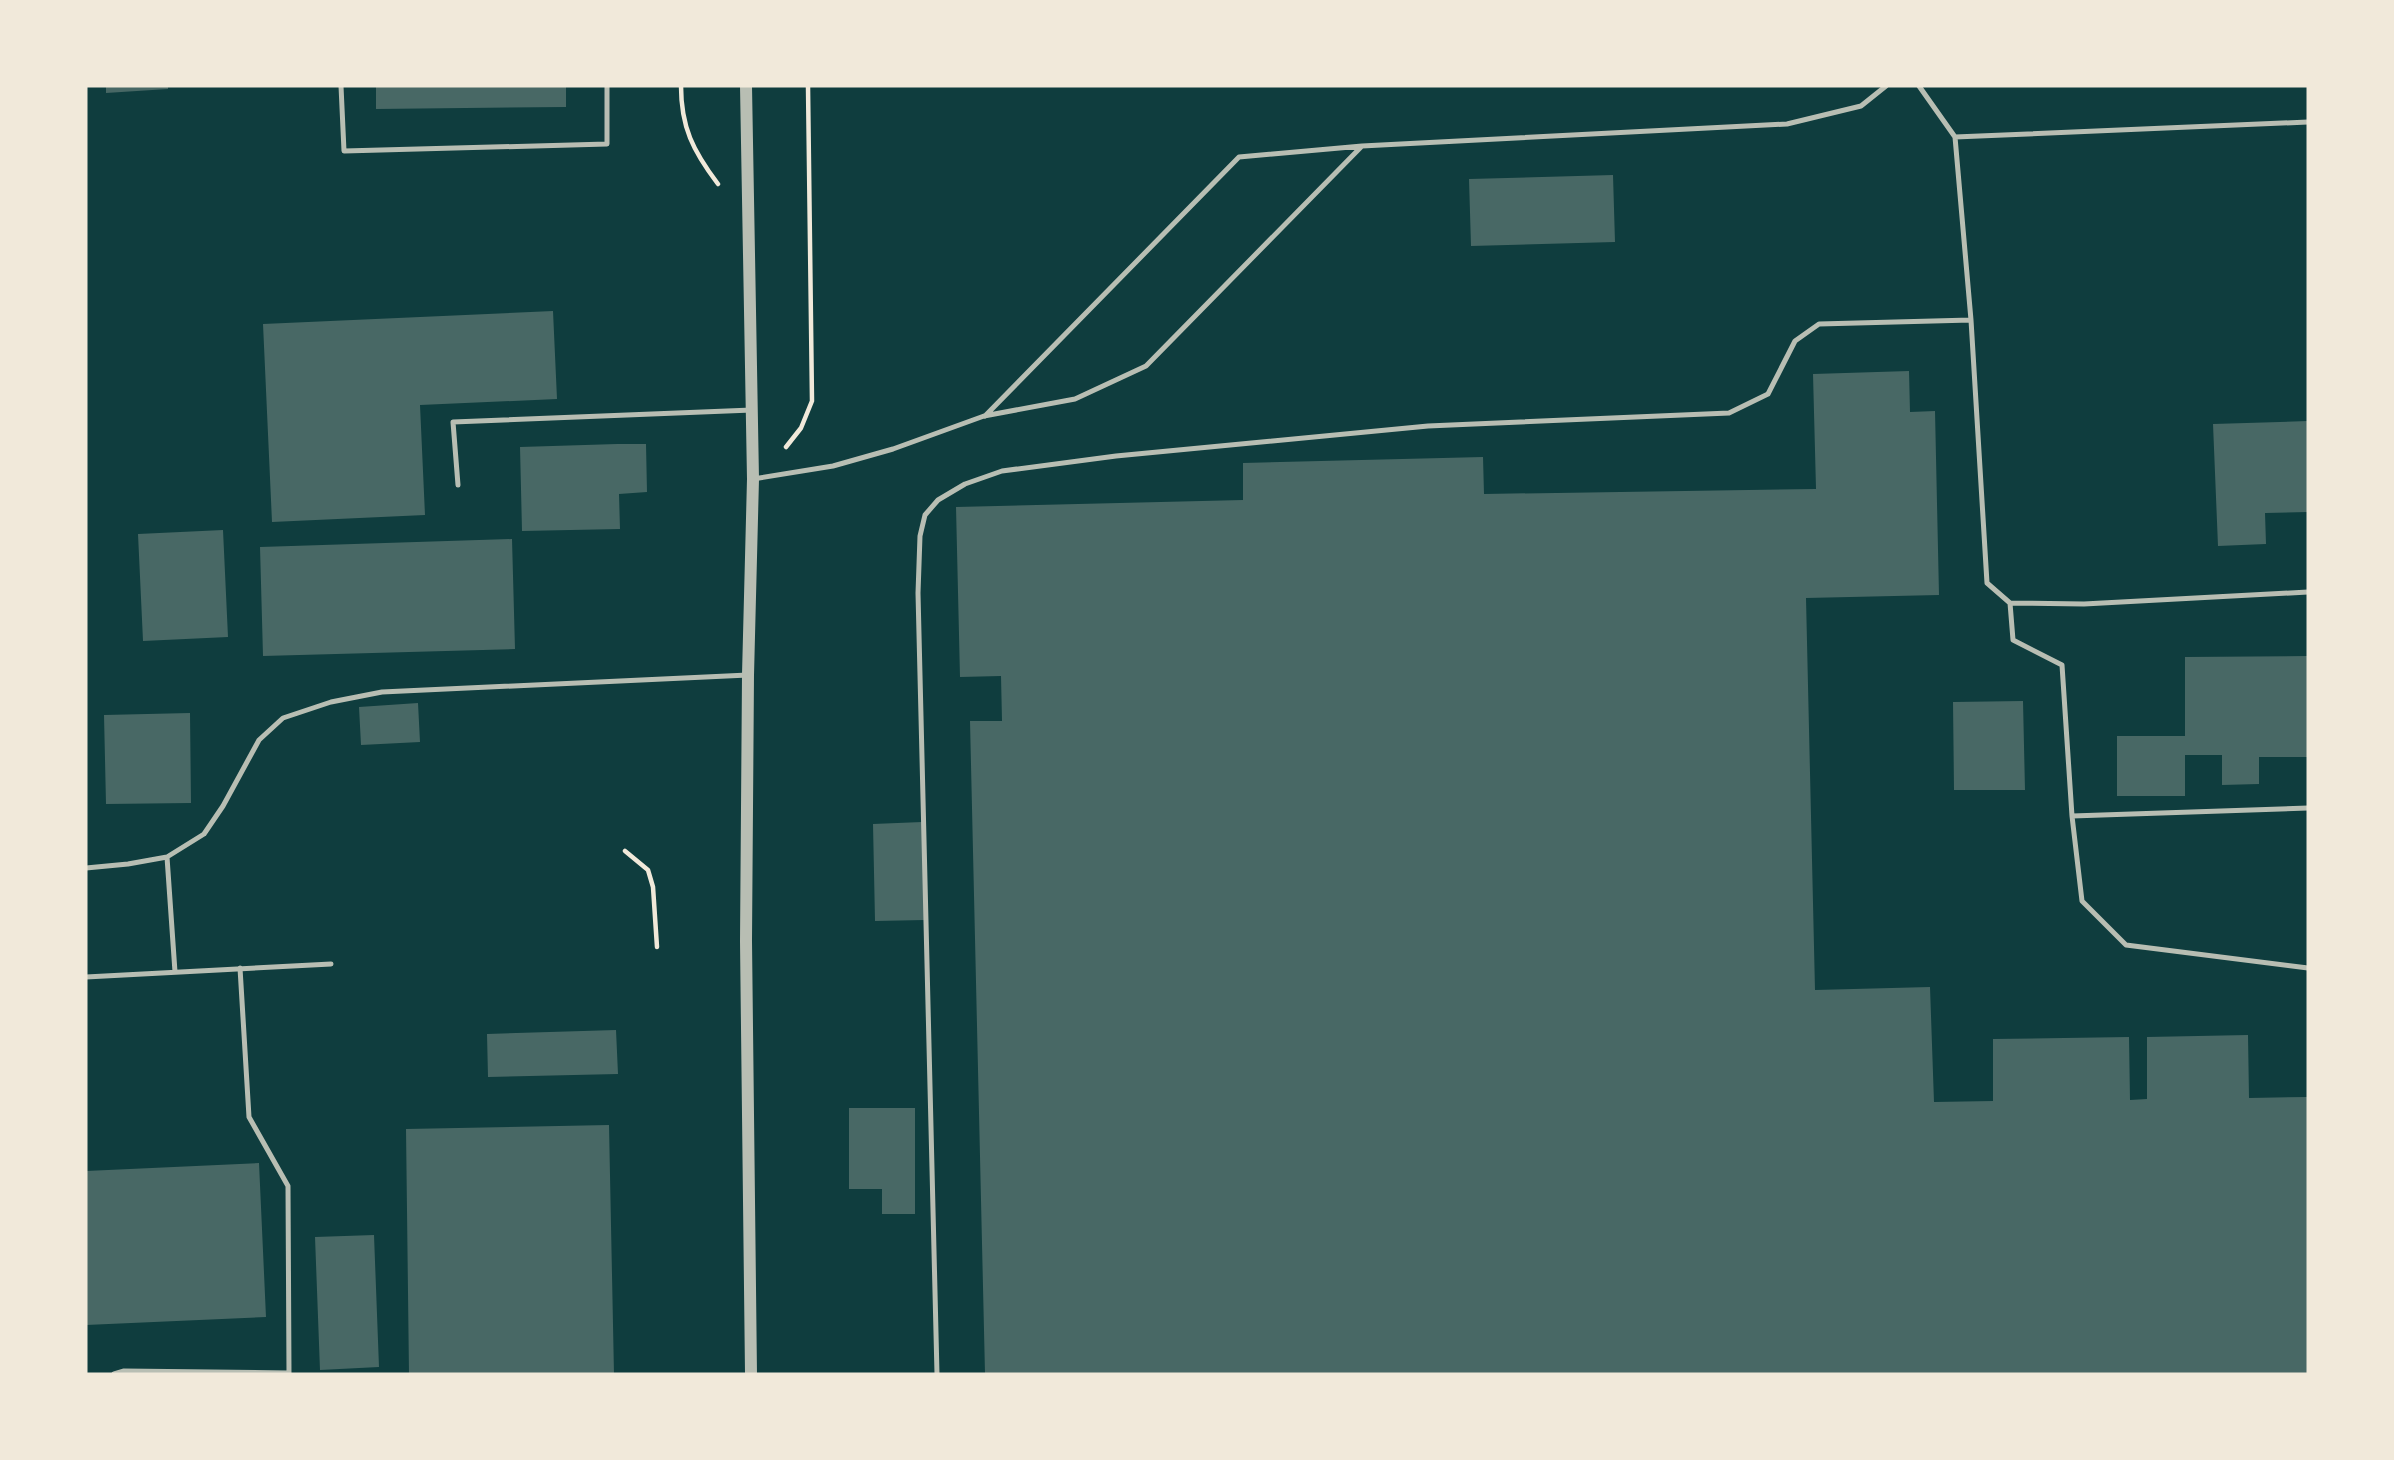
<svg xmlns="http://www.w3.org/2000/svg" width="2394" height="1460" font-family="'Archivo Narrow',sans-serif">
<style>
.building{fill:#486865}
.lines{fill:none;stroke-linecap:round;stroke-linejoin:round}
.path{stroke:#f1e9da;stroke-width:4.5}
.service{stroke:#b8beb3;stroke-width:5}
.tertiary{stroke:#b8beb3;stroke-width:12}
</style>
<rect width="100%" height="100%" fill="#0f3d3e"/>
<path class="building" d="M106,86h62v3l-62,4z
M376,86h190v21l-190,2z
M1613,175l2,67 -144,4 -2,-67z
M553,311l4,88 -137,6 5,110 -153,7 -9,-198z
M1909,371l1,41 25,-1 4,184 -133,3 9,392 115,-3 4,115 59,-1v-62l136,-2 1,63 17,-1v-62l101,-2 1,63 59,-1v277h-1323l-15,-653h32l-1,-45 -41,1 -4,-170 287,-7v-37l240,-6 1,37 332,-5 -3,-115z
M2308,421v91l-43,1 1,31 -48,2 -5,-122z
M617,444h29l1,48 -28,2 1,35 -98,2 -2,-84z
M223,530l5,107 -85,4 -5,-107z
M512,539l3,110 -252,7 -3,-109z
M2308,656v101h-49v27l-37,1v-30h-37v41h-68v-60h68v-79z
M2023,701l2,89h-71l-1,-88z
M418,703l2,39 -59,3 -2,-38z
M190,713l1,90 -85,1 -2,-89z
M922,822l3,98 -50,1 -2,-97z
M616,1030l2,44 -130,3 -1,-43z
M849,1108h66v106h-33v-25h-33z
M609,1125l5,249h-205l-3,-245z
M259,1163l7,154 -180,8v-154z
M374,1235l5,132 -59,3 -5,-133z"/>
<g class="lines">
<path class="path" d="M681,86c0,41 12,65 37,98
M786,447l15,-19 11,-27 -4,-315
M625,851l23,19 5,17 4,60"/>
<path class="service" d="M341,86l3,65 263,-7v-58
M1919,86l36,51 16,183 16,263 23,20
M1955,137l353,-15
M985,416l254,-259 123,-11
M753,479l80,-13 60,-17 91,-33 91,-17 71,-33 216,-220 425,-22 74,-18 25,-20
M458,485l-5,-63 299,-12
M2308,592l-224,12 -74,-1 3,37 49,25 10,151 10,85 44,44 182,23
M2072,816l236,-8
M167,857l8,115
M86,868l42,-4 39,-7 37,-23 19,-28 36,-66 24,-22 48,-16 51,-10 366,-17
M86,977l245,-13
M114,1374l10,-3 165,2 -1,-187 -39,-69 -9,-149
M937,1374l-19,-781 2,-57 5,-21 13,-15 27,-16 37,-13 114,-15 312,-30 301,-13 39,-19 27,-53 24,-17 152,-4"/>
<path class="tertiary" d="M746,86l7,393 -5,196 -2,266 5,433"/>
</g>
<rect width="2394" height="1460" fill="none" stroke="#f1e9da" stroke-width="175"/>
</svg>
